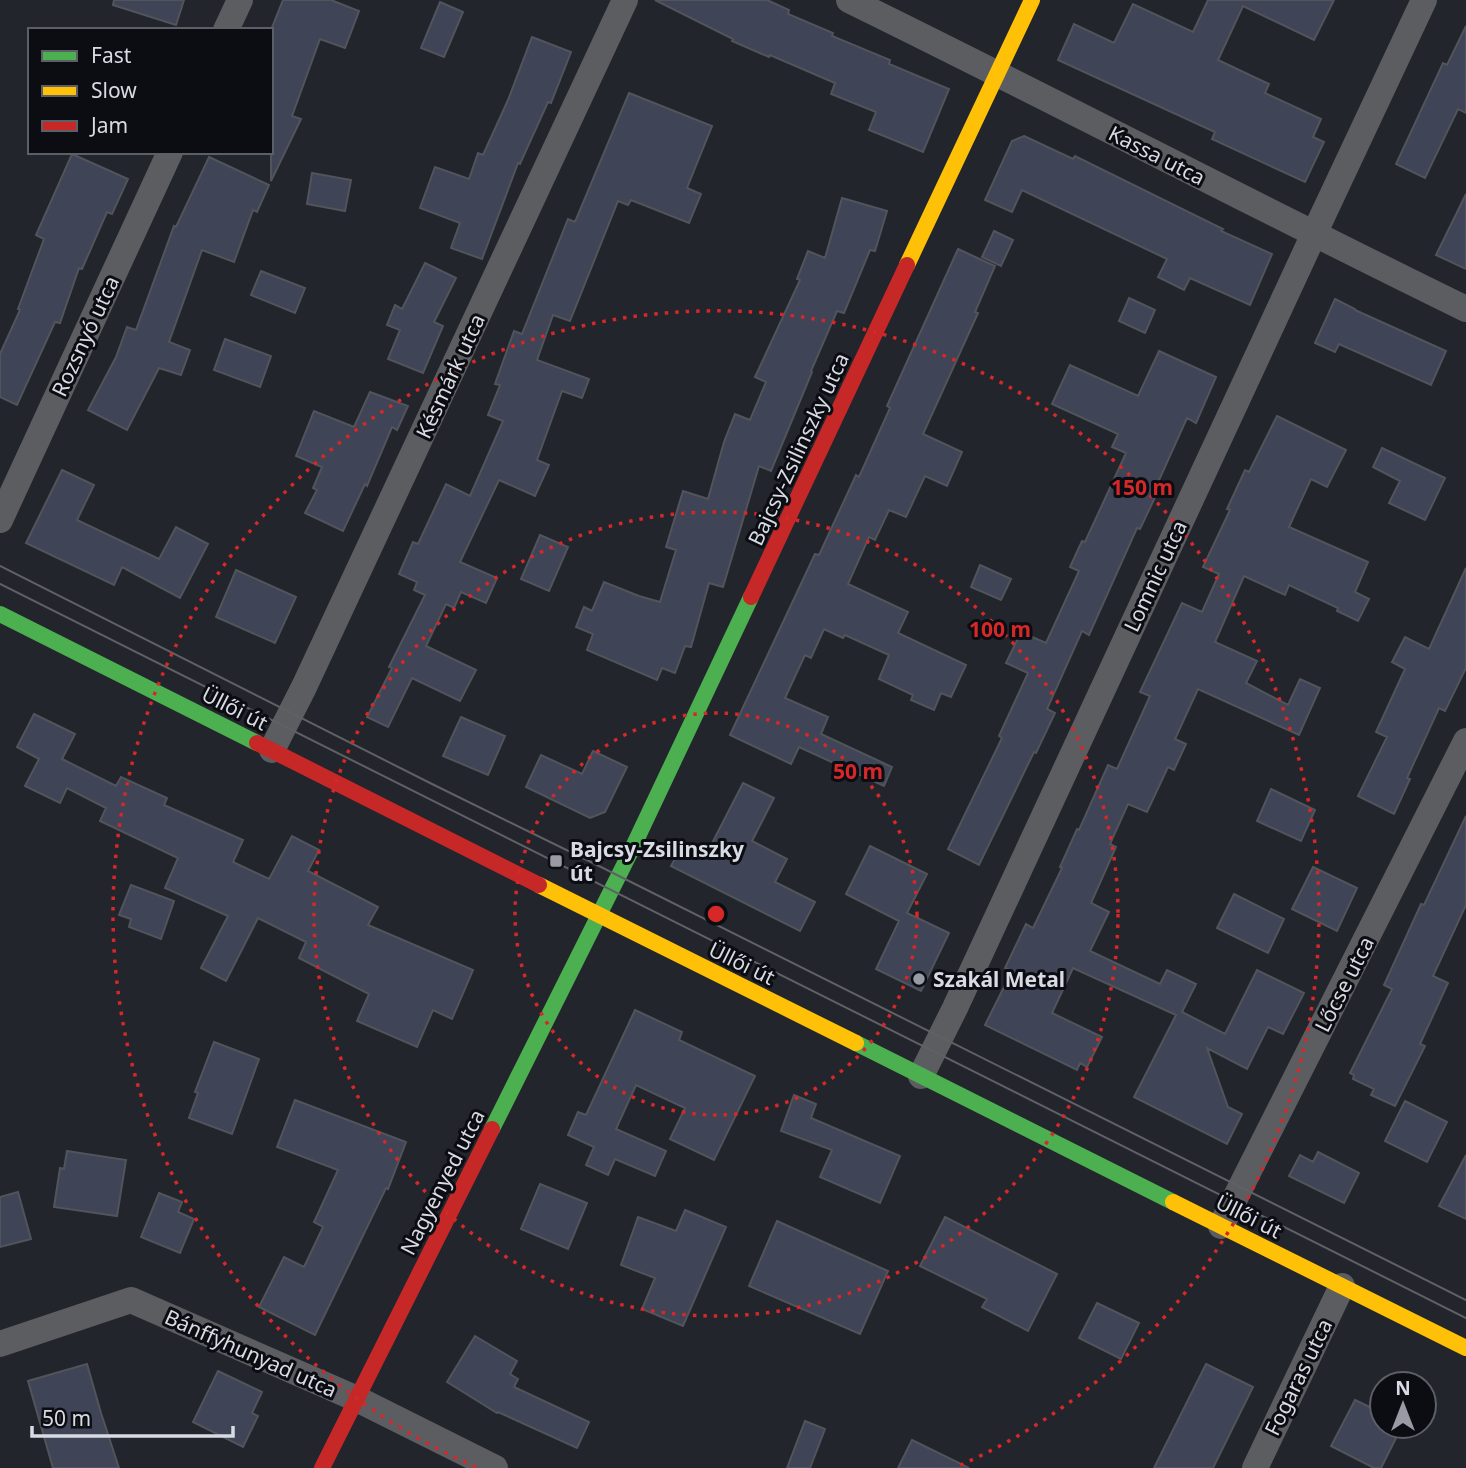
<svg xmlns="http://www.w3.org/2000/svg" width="1466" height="1468" font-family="'Noto Sans',sans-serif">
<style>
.building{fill:#3f4456;stroke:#52545b;stroke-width:2}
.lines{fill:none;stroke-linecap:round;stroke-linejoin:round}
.street{stroke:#5c5d61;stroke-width:26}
.fast{stroke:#4caf50;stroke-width:16}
.slow{stroke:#ffc107;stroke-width:16}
.jam{stroke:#c62828;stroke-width:16}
.tram{stroke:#606165;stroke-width:2}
.ring{fill:none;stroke:#d62828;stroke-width:3.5;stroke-dasharray:3.5 7}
.poi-dot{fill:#999ba4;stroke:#0b0d12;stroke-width:2.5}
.labels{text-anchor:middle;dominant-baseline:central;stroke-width:6;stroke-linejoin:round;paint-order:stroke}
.street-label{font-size:21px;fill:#d8dbe4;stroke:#0b0d12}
.poi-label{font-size:21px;font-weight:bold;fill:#d8dbe4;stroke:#0b0d12;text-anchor:start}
.centre{fill:#d62828;stroke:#0b0d12;stroke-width:3.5}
.ring-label{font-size:21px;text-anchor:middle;font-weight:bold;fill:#d62828;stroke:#0b0d12;stroke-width:6;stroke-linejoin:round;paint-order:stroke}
</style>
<rect width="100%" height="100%" fill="#23252c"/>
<path class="building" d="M114,0h70l-8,25 -63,-20z
M283,0h48l28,11 -14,37 -25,-9 -28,77 9,3 -30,62v-151z
M655,0h112l22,10 -1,4 45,19 -1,3 58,24 -1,4 60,25 -26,63 -54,-22 7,-18 -45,-18 4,-11 -65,-28 -1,2 -37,-16 1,-2z
M1208,0h126l-20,40 -71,-34 -25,54 51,24 -4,9 56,26 -8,18 11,5 -19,40 -93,-43 3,-7 -157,-72 16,-36 40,19 19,-39 60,28z
M440,2l23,10 -19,45 -23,-9z
M1466,26v87l-8,-4 -33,69 -29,-14 47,-101 4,2z
M532,37l39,15 -20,51 -3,-1 -28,62 -2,-1 -36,96 -31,-11 9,-25 -40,-15 15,-41 34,12 9,-26 5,2 25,-55z
M629,93l83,33 -25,62 14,6 -12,29 -58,-23 -3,5 -10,-4 -48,120 -17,-6 -16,45 52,19 -7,19 -20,-7 -25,69 12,5 -14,31 -36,-16 -39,82 37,16 -11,25 -25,-11 -7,16 -8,-4 -20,42 50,24 -16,31 -48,-23 -24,49 -21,-10 25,-49 -3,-1 36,-72 -11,-5 3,-8 -18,-8 14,-32 5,2 28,-60 24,12 33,-75 -15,-6 12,-30 -5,-1 19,-53 8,3 46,-115 7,3z
M1024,136l49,23 2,-3 148,73 -2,2 51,23 -22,51 -60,-27 -6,12 -26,-13 9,-18 -145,-69 -10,22 -27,-12 27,-59z
M72,154l56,25 -16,35 -5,-2 -25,57 -3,-1 -19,55 -5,-1 -38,83 -17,-8v-43l20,-44 -2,-1 26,-70 -8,-4z
M209,157l60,28 -12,27 -4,-2 -19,52 -32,-12 -33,92 21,8 -9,25 -22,-7 -32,62 -39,-20 28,-53 11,-30 9,3 38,-104 2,1z
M312,173l39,7 -6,31 -38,-7z
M1466,194v75l-30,-14z
M842,198l45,13 -12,40 -5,-1 -26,63 -7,-2 -26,60 1,1 -41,99 -12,-5 -36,121 -14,-4 -18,64 -6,-1 -10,27 -13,-5 -5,12 -70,-30 6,-16 -17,-7 8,-20 8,4 12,-29 35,14 21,6 16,-52 -10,-3 17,-56 25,8 16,-57 11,-28 15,6 16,-38 -11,-5 45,-97 -3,-1 11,-28 17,7z
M994,231l19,9 -12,26 -19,-9z
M958,249l37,17 -20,46 3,1 -55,121 39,18 -15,34 -22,-10 -19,41 -17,-7 -14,30 -6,-3 -21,47 60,28 -10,21 68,32 -15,32 -10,-4 -7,17 -23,-10 2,-5 -34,-16 10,-24 -44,-20 -2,3 -19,-9 -13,29 -6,-3 -20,43 43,19 -7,17 71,33 -8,19 -85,-39 -8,17 -61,-29 85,-181 4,1 37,-80 3,2 31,-69 -3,-2z
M425,263l31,15 -22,44 9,4 -20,47 -35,-14 12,-29 -13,-5 8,-20 7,4z
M261,271l44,17 -10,25 -44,-18z
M1129,298l26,12 -10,23 -26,-12z
M1335,299l20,10v1l91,41 -15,34 -92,-41 -4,8 -20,-9z
M225,339l46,17 -11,31 -46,-17z
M1159,351l57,26 -20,46 -9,-5 -32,71 3,2 -18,38 -3,-1 -48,107 -7,-4 -35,78 8,4 -19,40 -2,-1 -55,113 -31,-16 54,-111 -3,-2 29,-63 -22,-10 15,-31 25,11 33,-72 -9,-4 12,-26 3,1 41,-89 -14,-6 6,-13 -66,-30 18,-39 68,31z
M370,392l38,14 -11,24 -5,-3 -25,59 -2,-2 -22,47 -38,-18 12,-23 -4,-2 9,-21 -26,-11 18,-45 40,16z
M1277,416l69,34 -19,37 -16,-8 -22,48 79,35 -13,30 14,7 -11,22 -21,-10 1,-3 -49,-23 -4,10 -41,-19 -29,66 42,19 -11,22 42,22 12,-26 20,9 -21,47 -101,-46 -23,50 11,5 -12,26 -6,-3 -21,45 -19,-8 -18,40 6,3 -25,56 18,9 -19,39 70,33 7,-14 29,14 -14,28 43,22 32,-64 47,23 -21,41 -15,-7 -21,42 -40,-21 21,59 14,7 -15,30 -93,-47 42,-82 -103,-47 -21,45 50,24 -15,30 -7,-4 -3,7 -92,-45 27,-54 -7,-3 21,-44 7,4 29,-60 -2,-1 17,-38 2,1 29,-65 9,4 33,-73 -10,-4 42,-89 20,9 17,-38 -16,-7 27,-57 -3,-1 18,-39 4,2z
M1382,448l63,30 -20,42 -36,-17 11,-22 -27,-14z
M62,470l32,15 -17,35 82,39 17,-32 32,17 -28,54 -58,-31 -8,18 -88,-42z
M540,535l28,12 -19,44 -28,-12z
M980,565l31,14 -10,21 -30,-13z
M1466,568v100l-21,43 -6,-3 -32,70 3,1 -16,35 -36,-18 29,-59 -11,-5 29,-63 -13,-7 13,-25 24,12z
M236,570l60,27 -21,46 -59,-26z
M34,714l41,20 -13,25 54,27 5,-9 46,21 -3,7 79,35 -10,22 36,17 23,-43 27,14 -11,21 70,36 -10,18 105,45 -21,49 -19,-9 -16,37 -60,-26 12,-27 -70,-36 7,-16 -48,-24 -32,63 -25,-13 27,-52 -63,-28 13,-30 -78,-37 6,-13 -39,-20 -7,15 -35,-17 14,-27 -22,-12z
M461,717l44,19 -17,39 -45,-19z
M593,751l34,16 -22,45 -15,6 -64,-31 15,-32 41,19z
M743,783l31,15 -22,43 35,18 -12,23 40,20 -15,29 -129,-65 12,-22 23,11z
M1271,789l44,21 -14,31 -44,-20z
M1466,816v89l-33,71 15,7 -28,61 5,2 -30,60 -24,-11 3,-6 -21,-10 1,-4 -4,-2 42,-84 -8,-4 37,-81 3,1z
M870,846l57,28 -20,39 42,20 -28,58 -45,-22 23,-48 -53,-27z
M1313,867l44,21 -20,43 -45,-22z
M131,885l43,16 -13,38 -32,-12 2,-8 -12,-4z
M1234,894l50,25 -16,34 -51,-25z
M635,1010l47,22 -3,8 76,36 -41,84 -44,-21 15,-31 -49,-23 -20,44 50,22 -11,25 -40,-17 -7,16 -22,-10 8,-18 -26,-12 10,-23 8,3z
M214,1042l45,17 -27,75 -43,-16 9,-25 -3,-1z
M794,1095l22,9 -5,14 89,38 -20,47 -60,-26 12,-27 -51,-19z
M295,1100l111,42 -18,47 -2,-1 -71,147 -56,-28 25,-50 20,10 19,-40 -9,-5 24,-52 -61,-23z
M1405,1101l42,21 -20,40 -42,-21z
M67,1151l59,9 -9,56 -63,-9 6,-39 4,1z
M1318,1152l41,21 -15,30 -55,-27 11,-21 13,7z
M1466,1155v64l-27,-13z
M540,1184l47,19 -19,46 -47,-20z
M18,1192l13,47 -31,8v-50z
M159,1193l23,9 -4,10 16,7 -14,34 -39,-16z
M685,1210l41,17 -43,99 -41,-17 13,-31 -34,-13 17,-48 38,14z
M945,1217l112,57 -29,57 -46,-24 5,-8 -67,-33z
M777,1221l111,50 -28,63 -111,-48z
M1097,1303l42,20 -18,36 -42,-21z
M475,1336l42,25 -7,13 8,5 -4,8 75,35 -12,26 -79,-36 -1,1 -50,-31z
M87,1364l14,49 18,55h-66l-25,-87z
M1206,1364l47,23 -40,81h-59z
M218,1371l44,21 -10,21 6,3 -15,31 -50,-25z
M1355,1400l27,13v13h20l-21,42h-7l-43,-22z
M805,1421l20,8 -15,39h-23z
M912,1440l57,28h-71z"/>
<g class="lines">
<path class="street" d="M849,0c206,101 410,208 617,309
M226,30l14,-30
M0,520l170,-368
M272,750l32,-63 321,-687
M921,1076l34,-68 359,-774 110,-234
M1221,1226l245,-485
M0,1344l131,-44 226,99 138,69
M1255,1468l87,-182"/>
<path class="fast" d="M0,614l257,129
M856,1043l317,159
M492,1129l140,-280 119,-252"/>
<path class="slow" d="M907,265l125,-265
M539,885l317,158
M1173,1202l293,146"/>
<path class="jam" d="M751,597l156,-332
M257,743l282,142
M322,1468l170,-339"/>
<path class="tram" d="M0,566l430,217 163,80 873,437
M0,584l1466,734"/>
</g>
<g class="ring">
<circle cx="716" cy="914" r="201"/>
<circle cx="716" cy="914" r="402"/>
<path d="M476 1467A603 603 0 1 1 956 1467"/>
</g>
<g class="poi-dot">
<rect x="549" y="854" width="14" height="14" rx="3.5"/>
<circle cx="919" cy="979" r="7"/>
</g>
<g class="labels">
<g class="street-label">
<text transform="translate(1157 155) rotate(27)">Kassa utca</text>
<text transform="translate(85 336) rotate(-65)">Rozsnyó utca</text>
<text transform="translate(450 376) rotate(-65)">Késmárk utca</text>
<text transform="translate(798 449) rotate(-65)">Bajcsy-Zsilinszky utca</text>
<text transform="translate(1155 576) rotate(-65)">Lomnic utca</text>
<text transform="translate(235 708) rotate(27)">Üllői út</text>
<text transform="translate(742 963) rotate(26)">Üllői út</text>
<text transform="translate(1344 984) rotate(-63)">Lőcse utca</text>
<text transform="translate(442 1182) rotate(-63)">Nagyenyed utca</text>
<text transform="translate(1249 1216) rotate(27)">Üllői út</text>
<text transform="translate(251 1353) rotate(24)">Bánffyhunyad utca</text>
<text transform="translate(1298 1377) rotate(-64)">Fogaras utca</text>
</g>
<g class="poi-label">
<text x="570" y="849">Bajcsy-Zsilinszky<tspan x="570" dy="24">út</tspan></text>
<text x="933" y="979">Szakál Metal</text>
</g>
</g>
<circle cx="716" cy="914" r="10" class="centre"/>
<g class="ring-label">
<text x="1142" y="495">150 m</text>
<text x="1000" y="637">100 m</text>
<text x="858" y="779">50 m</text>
</g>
<rect x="28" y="28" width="245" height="126" fill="#0b0d12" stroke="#5d5f66" stroke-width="2"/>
<rect x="42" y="51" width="35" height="10" fill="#4caf50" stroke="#5d5f66" stroke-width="2"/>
<text x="91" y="63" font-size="21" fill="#d8dbe4">Fast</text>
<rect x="42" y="86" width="35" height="10" fill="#ffc107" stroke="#5d5f66" stroke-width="2"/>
<text x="91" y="98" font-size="21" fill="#d8dbe4">Slow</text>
<rect x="42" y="121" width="35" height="10" fill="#c62828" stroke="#5d5f66" stroke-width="2"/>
<text x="91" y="133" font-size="21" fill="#d8dbe4">Jam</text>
<g transform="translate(1403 1405)"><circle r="33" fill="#0b0d12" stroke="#5d5f66" stroke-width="2"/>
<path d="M0-5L12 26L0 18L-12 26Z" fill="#999ba4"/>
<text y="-10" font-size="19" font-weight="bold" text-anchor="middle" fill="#d8dbe4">N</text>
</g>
<path d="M32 1426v10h201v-10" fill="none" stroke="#d8dbe4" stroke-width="3.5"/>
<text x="42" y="1426" font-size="21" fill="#d8dbe4" stroke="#0b0d12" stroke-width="5" paint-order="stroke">50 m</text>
</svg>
